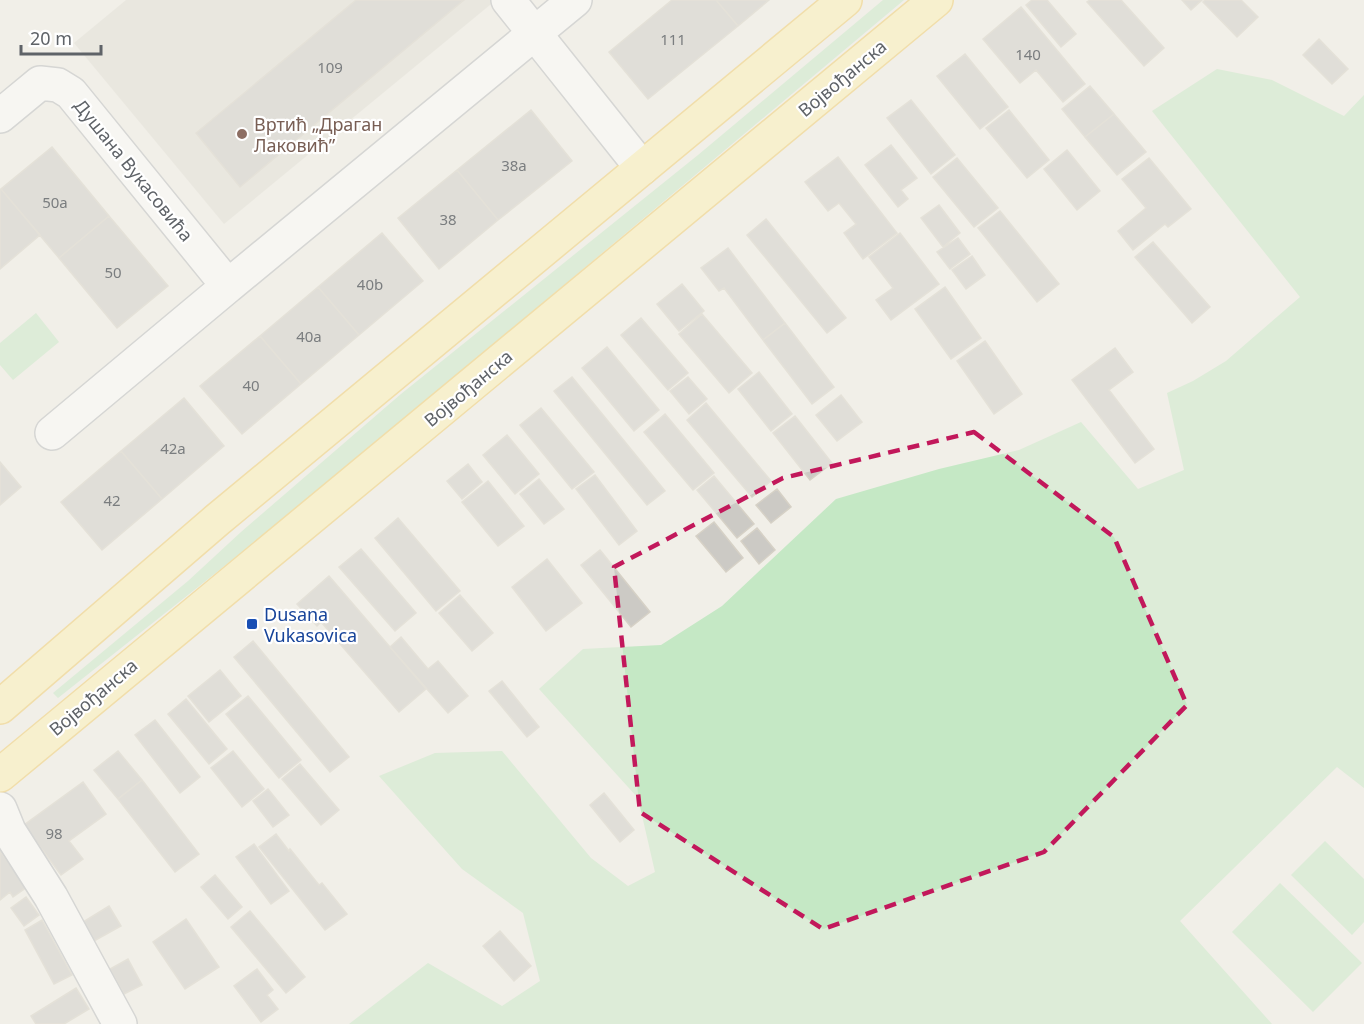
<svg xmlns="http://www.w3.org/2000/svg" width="1364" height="1024" font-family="'Noto Sans',sans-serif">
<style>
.education{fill:#e1ded6}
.green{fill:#c5e8c5}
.building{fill:#cccac5;stroke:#d6d1c6;stroke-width:1.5}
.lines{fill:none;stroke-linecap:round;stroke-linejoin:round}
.minor-casing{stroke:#b5b8bc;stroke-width:36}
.major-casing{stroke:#f2c960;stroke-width:36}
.minor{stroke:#fff;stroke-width:33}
.major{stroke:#fff2af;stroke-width:33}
.marked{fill:none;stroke:#c2185b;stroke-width:4.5;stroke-dasharray:12 8;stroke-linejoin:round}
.education-dot{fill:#8d6e63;stroke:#fff;stroke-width:2}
.transit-dot{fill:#1a4fb4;stroke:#fff;stroke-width:2}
.labels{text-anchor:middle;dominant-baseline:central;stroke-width:4.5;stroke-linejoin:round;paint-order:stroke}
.number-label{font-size:15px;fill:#7a7d7f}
.street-label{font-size:18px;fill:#5f6368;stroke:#fff}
.education-label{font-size:18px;fill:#785e54;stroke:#fff;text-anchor:start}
.transit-label{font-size:18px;fill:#164399;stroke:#fff;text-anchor:start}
</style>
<rect width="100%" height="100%" fill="#f1efe8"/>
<path class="education" d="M126,0h370l-272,224 -150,-181z"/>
<path class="green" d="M883,0h21l-600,503 -246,195 -5,-5 135,-112 53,-49 160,-138 297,-239z
M1217,69l55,11 72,36 20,-21v693l-27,-21 -157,154 92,103h-923l79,-61 74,43 38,-25 -17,-68 -61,-44 -83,-93 56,-23 67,-2 89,107 37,28 27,-14 -17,-74 -99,-109 44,-40 78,-4 61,-39 114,-107 103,-30 80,-19 62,-28 57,67 46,-19 -17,-77 26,-12 33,-20 74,-64 -148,-186z
M36,313l23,29 -46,38 -13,-15v-22z
M1325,841l39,38v43l-12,13 -61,-60z
M1280,883l82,80 -49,49 -81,-80z"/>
<path class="building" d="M356,0h108l-224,187 -44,-54z
M672,0h44l22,26 -90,73 -39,-47z
M716,0h53l-31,26z
M1032,0h15l29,34 -15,13 -35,-42z
M1090,0h31l43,48 -20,18 -57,-64z
M1182,0h20l-11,10z
M1205,0h36l17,17 -21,20 -34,-35z
M1021,7l64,77 -22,18 -27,-32 -16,13 -37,-44z
M1319,39l29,30 -16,15 -29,-29z
M965,54l43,53 -28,22 -43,-53z
M1090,86l24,28 -29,23 -23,-28z
M911,100l44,55 -24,19 -44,-56z
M531,110l41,51 -74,59 -41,-50z
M1009,110l40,50 -22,18 -41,-50z
M1114,114l32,38 -29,23 -32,-38z
M891,145l26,33 -16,12 7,9 -10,8 -33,-42z
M52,147l57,69 -50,42 -58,-69z
M1067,150l33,41 -23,19 -33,-41z
M838,157l59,76 -34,26 -19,-26 12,-9 -17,-21 -11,8 -23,-29z
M957,158l41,50 -24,19 -41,-50z
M1149,158l42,51 -23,18 -3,-3 -32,26 -15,-19 28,-23 -24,-29z
M457,170l41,50 -59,49 -41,-51z
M1,189l39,46 -40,34v-79z
M939,205l21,28 -17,14 -22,-29z
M1000,211l59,73 -22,18 -59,-74z
M109,216l59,70 -51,42 -58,-70z
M766,219l80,99 -19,15 -80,-98z
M382,233l41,48 -64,54 -41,-48z
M900,233l39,51 -48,36 -15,-20 17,-12 -24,-31z
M958,238l12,16 -20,15 -13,-17z
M1153,242l57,65 -18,16 -57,-66z
M728,248l57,75 -22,17 -39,-52 -5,3 -18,-23z
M972,256l13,19 -19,14 -14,-19z
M682,284l22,27 -25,20 -22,-27z
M318,287l41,48 -58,49 -41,-48z
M945,287l36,51 -30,21 -36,-50z
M702,314l50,59 -23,20 -50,-59z
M641,318l47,55 -20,17 -47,-55z
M785,323l49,64 -22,17 -49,-64z
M260,336l41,48 -59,50 -42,-48z
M985,341l37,53 -28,20 -37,-53z
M607,347l52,63 -25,21 -52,-63z
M1115,348l18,24 -24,18 45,59 -19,14 -63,-83z
M759,372l33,42 -21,17 -33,-42z
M572,377l93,114 -18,14 -93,-114z
M688,377l19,22 -18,15 -19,-23z
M841,395l21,27 -25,19 -21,-26z
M184,398l40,48 -62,53 -41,-48z
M706,403l65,78 -19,16 -65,-77z
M541,408l53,64 -22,17 -52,-64z
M665,414l49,59 -21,17 -49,-58z
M795,416l37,47 -22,17 -37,-47z
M507,435l32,39 -24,20 -32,-39z
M121,451l41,48 -60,51 -41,-48z
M0,462l21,25 -21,18z
M468,464l14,18 -20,17 -15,-18z
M595,475l42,56 -18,14 -43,-56z
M714,476l40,48 -17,14 -40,-48z
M539,479l25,30 -20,15 -24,-30z
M488,481l36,45 -26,20 -36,-44z
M777,489l14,18 -20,16 -15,-18z
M398,518l62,73 -24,20 -61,-73z
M714,522l29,36 -17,14 -30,-36z
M757,528l18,22 -16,14 -18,-23z
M361,549l55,64 -21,18 -56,-64z
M600,550l50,62 -19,15 -50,-62z
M547,559l35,44 -36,28 -34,-44z
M329,576l97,113 -27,23 -78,-90 -4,4 -20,-22z
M460,595l33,38 -21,18 -33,-38z
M401,637l27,32 10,-8 30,35 -20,17 -58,-66z
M253,641l96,116 -19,15 -96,-115z
M220,670l21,26 -32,26 -21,-26z
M502,681l37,46 -12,10 -38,-46z
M248,696l53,64 -22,18 -53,-64z
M186,699l41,50 -18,15 -41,-50z
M155,720l45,57 -20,16 -45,-58z
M118,751l24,29 -24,19 -24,-29z
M233,751l31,38 -22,18 -31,-39z
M300,764l39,46 -18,15 -39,-46z
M142,780l57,74 -24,18 -57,-73z
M83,782l23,32 -37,27 14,18 -22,16 -37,-50z
M268,789l21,26 -16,12 -20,-26z
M604,793l30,37 -14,12 -30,-37z
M276,834l13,17 1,-2 29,36 3,-2 25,31 -22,16 -66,-83z
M254,844l35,47 -18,13 -35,-47z
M0,851l27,36 -14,10 -3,-5 -10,8z
M215,875l27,32 -14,12 -27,-32z
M26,897l13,18 -15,11 -13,-18z
M109,906l12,20 -27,15 -11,-19z
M250,911l55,66 -19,16 -55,-66z
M186,919l33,48 -34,22 -32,-47z
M42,920l30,55 -18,9 -29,-54z
M500,931l31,35 -17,15 -31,-35z
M128,959l14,26 -18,9 -14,-25z
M257,969l16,21 -6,5 11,14 -17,13 -27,-36z
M76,988l13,21 -25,15h-28l-5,-8z"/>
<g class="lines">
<defs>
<path id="minor" d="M508,0l134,168
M0,116l40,-33 18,2 13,8 157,193 347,-286
M52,433l176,-147
M0,809l9,22 42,66 69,127"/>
<path id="major" d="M0,707l217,-187 628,-520
M0,775l936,-775"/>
</defs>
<use href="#minor" class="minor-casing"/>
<use href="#major" class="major-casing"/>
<use href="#minor" class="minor"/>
<use href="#major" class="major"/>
</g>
<path d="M0 0H1364V1024H0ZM974,432l140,105 73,168 -143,147 -221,77 -183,-117 -26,-245 169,-89z" fill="#f1efe8" fill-opacity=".55" fill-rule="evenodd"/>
<path class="marked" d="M974,432l140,105 73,168 -143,147 -221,77 -183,-117 -26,-245 169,-89z"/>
<circle class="education-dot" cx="242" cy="134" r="6"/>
<rect class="transit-dot" x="246" y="618" width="12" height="12" rx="3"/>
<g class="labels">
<g class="number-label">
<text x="673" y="39">111</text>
<text x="1028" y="54">140</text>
<text x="330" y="67">109</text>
<text x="514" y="165">38a</text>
<text x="55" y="202">50a</text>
<text x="448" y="219">38</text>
<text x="113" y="272">50</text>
<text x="370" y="284">40b</text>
<text x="309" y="336">40a</text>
<text x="251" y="385">40</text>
<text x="173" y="448">42a</text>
<text x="112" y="500">42</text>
<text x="54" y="833">98</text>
</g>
<g class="street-label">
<text transform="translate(842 78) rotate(-40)">Војвођанска</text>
<text transform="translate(134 170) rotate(51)">Душана Вукасовића</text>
<text transform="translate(468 388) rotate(-40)">Војвођанска</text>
<text transform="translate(93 697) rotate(-40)">Војвођанска</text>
</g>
<g class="education-label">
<text x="254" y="124">Вртић „Драган<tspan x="254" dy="21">Лаковић”</tspan></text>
</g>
<g class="transit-label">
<text x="264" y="614">Dusana<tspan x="264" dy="21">Vukasovica</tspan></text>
</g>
</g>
<path d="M21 45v9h80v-9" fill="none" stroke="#5f6368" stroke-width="3"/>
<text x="30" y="45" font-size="18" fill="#5f6368" stroke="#ffffff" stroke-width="4.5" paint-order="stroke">20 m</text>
</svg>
